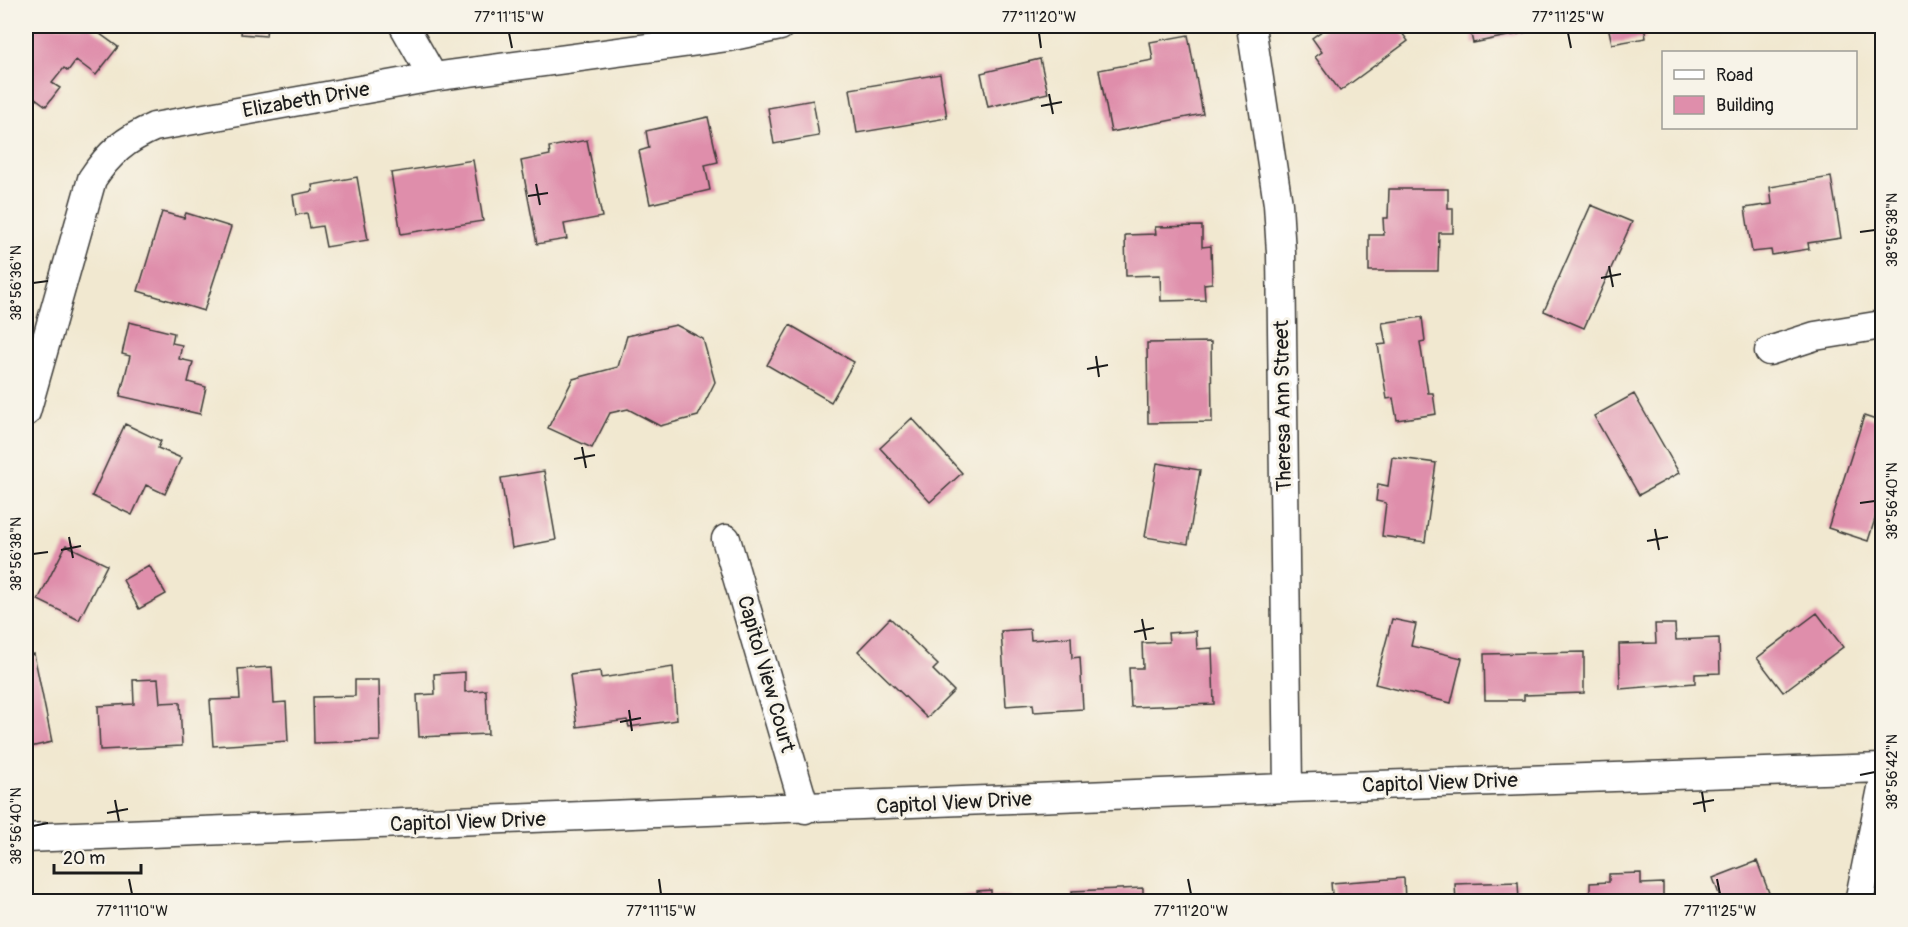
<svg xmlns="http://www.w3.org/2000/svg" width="1908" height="927" font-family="Pangolin,sans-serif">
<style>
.building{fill:#df8eab}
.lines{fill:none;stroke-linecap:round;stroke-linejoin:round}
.minor-casing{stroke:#3c3b37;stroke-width:31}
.minor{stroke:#fff;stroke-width:28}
.ticks{fill:none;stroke:#1c1c1c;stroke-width:2}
.labels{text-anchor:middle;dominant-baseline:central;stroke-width:6;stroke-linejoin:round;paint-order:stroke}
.street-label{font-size:21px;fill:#1c1c1c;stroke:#f7f3e8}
.neatline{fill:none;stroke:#1c1c1c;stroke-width:2}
.ticks-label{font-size:15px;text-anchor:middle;fill:#1c1c1c}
</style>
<rect width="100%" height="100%" fill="#f7f3e8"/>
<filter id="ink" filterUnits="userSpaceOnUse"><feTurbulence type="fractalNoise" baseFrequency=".0167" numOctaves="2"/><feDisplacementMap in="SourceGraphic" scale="12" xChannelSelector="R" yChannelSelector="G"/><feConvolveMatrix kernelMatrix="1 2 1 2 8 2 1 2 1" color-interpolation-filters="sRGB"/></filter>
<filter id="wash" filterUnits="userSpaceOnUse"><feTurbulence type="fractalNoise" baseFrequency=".008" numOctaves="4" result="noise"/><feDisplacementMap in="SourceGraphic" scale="24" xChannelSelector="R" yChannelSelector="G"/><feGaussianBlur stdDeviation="1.35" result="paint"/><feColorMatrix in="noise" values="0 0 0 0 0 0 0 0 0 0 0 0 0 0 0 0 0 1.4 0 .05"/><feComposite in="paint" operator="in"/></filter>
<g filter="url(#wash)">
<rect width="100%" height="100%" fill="#f1e8d0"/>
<g id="blocks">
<path class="building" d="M26,26h63l29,21 -22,28 -20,-15 -8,11 -4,-3 -12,15 8,5 -14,18 -20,-15z
M242,26h25l-1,10 -25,-2z
M1329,26h68l11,15 -68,50 -25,-34 7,-5 -10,-14z
M1469,26h67l1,4 -64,13z
M1608,26h36l2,12 -34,6z
M1188,35l15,79 -92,18 -12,-62 54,-10 -3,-18z
M1040,59l8,34 -60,14 -7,-34z
M940,74l7,44 -90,15 -7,-44z
M813,100l6,36 -45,8 -6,-36z
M708,117l10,45 -13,3 5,25 -60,14 -11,-53 10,-3 -3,-17z
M587,140l15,77 -38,7 3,15 -30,5 -16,-83 29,-6 -1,-8z
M473,160l10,61 -82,13 -10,-61z
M357,177l11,63 -42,7 -4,-21 -12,2 -3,-15 -11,2 -3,-20 20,-4 -1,-6z
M1831,177l10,61 -33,5 1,6 -37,6 -1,-5 -19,2 -7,-44 27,-4 -2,-17z
M1389,189h59v19h5v25h-14l-1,38h-69v-36h15l-1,-17h5z
M1591,205l41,17 -48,106 -40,-17z
M162,212l22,6 2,-5 45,14 -27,84 -66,-20z
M1202,226v21l9,-1 1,37 -8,1 1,16 -44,1 -1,-26 -34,1 -1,-41 31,-1 -1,-7z
M1422,317l3,24 -5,1 8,51h5l3,21 -39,6 -4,-22 -6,1 -9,-54 8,-1 -4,-21z
M129,322l45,11 -2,10 10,2 -3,14 14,3 -5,20 18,5 -6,27 -80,-18 10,-40 -8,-2z
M676,325l27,14 12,43 -17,34 -38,10 -32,-17 -18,4 -18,35 -44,-20 25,-49 45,-12 9,-31z
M790,325l64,37 -23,40 -64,-37z
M1211,342l1,80 -64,1 -1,-80z
M1634,394l45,79 -40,22 -45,-79z
M1864,416l18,6v75l-14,44 -40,-13z
M912,418l50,55 -32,29 -50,-54z
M125,424l36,17 -3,7 23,10 -16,36 -19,-9 -14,30 -40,-19z
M1392,457l44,6 -11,79 -43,-6 4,-33 -10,-2 2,-17 10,2z
M1157,463l43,7 -12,74 -43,-7z
M544,471l12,69 -44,8 -11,-70z
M66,545l41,20 -28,55 -41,-20z
M149,565l17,29 -27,15 -16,-29z
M1817,613l26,34 -60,45 -26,-34z
M890,618l48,47 -5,5 21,21 -27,27 -69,-67z
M1392,619l24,5 -5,22 51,12 -11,45 -76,-19z
M1655,624h20l1,16 43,-2 1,35 -25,1v9l-75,6 -1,-45 37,-1z
M1030,629l1,11 40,-3 1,21 8,-1 3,52 -49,3 -1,-8 -27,2 -5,-75z
M1196,631l1,18 15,-1 2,56 -83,3 -2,-39h14l-1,-25 27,-1 -1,-9z
M1584,652v41l-60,2v5h-39l-1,-46z
M34,654l18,88 -26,6v-92z
M272,667l2,36 12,-1 2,39 -75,5 -3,-46 30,-1 -2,-30z
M673,667l4,53 -48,7 -2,-7 -50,7 -7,-52 30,-4 1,7z
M465,672v20l21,-2 2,44 -69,3 -2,-42 18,-1 -1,-20z
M158,679l2,24 20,-1 2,44 -82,4 -2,-44 36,-2 -1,-24z
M355,680h24l1,61 -66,2 -1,-46 42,-1z
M1757,861l14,37 -9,4h-40l-9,-24z
M1641,873v11l22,-1v19h-73v-19l19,-1v-8z
M1404,878l1,24h-87l-1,-7 15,-1 -1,-11z
M1518,882l1,20h-63l-1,-18z
M1143,888v14h-70l-1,-11z
M991,890v7l19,-1v6h-65v-4l33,-2 -1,-5z
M1280,895v7h-83v-2z
M886,898v4h-29v-2z"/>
</g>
</g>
<g filter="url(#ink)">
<use href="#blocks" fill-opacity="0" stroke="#3c3b37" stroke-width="1.5"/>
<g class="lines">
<defs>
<path id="minor" d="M404,26l29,51
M1251,26l27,178 3,49 7,535
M1769,351l46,-15 67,-11
M26,412l66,-233c17,-26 34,-40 62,-52l279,-50 295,-40 52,-11
M726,539l79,270
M26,838l1262,-50 594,-20
M1859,902l23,-114"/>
</defs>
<use href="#minor" class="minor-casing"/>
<use href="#minor" class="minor"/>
</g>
</g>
<path class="ticks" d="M509,33l3,15M1039,33l2,15M1568,33l3,15M1049,94l4,20M1041,106l21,-4M536,184l4,21M528,196l20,-3M1860,232l15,-2M1609,266l4,21M1601,278l20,-4M33,283l15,-2M1096,356l3,21M1087,369l21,-4M582,447l4,21M574,459l21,-4M1860,503l15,-2M1655,529l4,21M69,537l4,21M1647,541l21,-4M61,550l20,-4M33,554l15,-2M1142,619l4,21M1134,632l20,-4M629,710l3,21M620,722l21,-4M1860,775l15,-3M1702,792l3,20M115,800l4,21M1693,804l21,-4M107,813l21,-4M33,826l15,-3M129,879l3,15M659,879l2,15M1188,879l3,15M1717,879l3,15"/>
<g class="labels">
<g class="street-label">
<text transform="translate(306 100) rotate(-10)">Elizabeth Drive</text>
<text transform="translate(1283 406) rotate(-91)">Theresa Ann Street</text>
<text transform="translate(766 674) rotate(74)">Capitol View Court</text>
<text transform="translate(1440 783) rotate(-2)">Capitol View Drive</text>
<text transform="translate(954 803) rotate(-3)">Capitol View Drive</text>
<text transform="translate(468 822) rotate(-2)">Capitol View Drive</text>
</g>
</g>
<rect width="1908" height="927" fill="none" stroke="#f7f3e8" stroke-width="66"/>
<rect x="1662" y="51" width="195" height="78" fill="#f7f3e8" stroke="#9f9d96" stroke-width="1.5"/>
<rect x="1674" y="70" width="30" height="9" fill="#ffffff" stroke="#9f9d96" stroke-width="1.5"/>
<text x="1716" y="81" font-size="18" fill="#1c1c1c">Road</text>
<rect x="1674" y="96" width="30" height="18" fill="#df8eab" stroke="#9f9d96" stroke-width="1.5"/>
<text x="1716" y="111" font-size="18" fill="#1c1c1c">Building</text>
<path d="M54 864v9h87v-9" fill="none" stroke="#1c1c1c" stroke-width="3"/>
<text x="63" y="864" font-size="18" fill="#1c1c1c" stroke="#f7f3e8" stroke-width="4.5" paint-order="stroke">20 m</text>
<rect x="33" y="33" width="1842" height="861" class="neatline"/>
<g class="ticks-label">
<text x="509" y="22">77°11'15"W</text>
<text x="1039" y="22">77°11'20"W</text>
<text x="1568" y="22">77°11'25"W</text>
<text transform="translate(1892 230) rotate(-90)" y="5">38°56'38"N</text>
<text transform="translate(16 283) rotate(-90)" y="5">38°56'36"N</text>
<text transform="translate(1892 501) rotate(-90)" y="5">38°56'40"N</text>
<text transform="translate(16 554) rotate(-90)" y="5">38°56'38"N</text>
<text transform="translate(1892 772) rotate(-90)" y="5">38°56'42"N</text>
<text transform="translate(16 826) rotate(-90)" y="5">38°56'40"N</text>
<text x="132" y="916">77°11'10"W</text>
<text x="661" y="916">77°11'15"W</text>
<text x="1191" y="916">77°11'20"W</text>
<text x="1720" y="916">77°11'25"W</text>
</g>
</svg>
